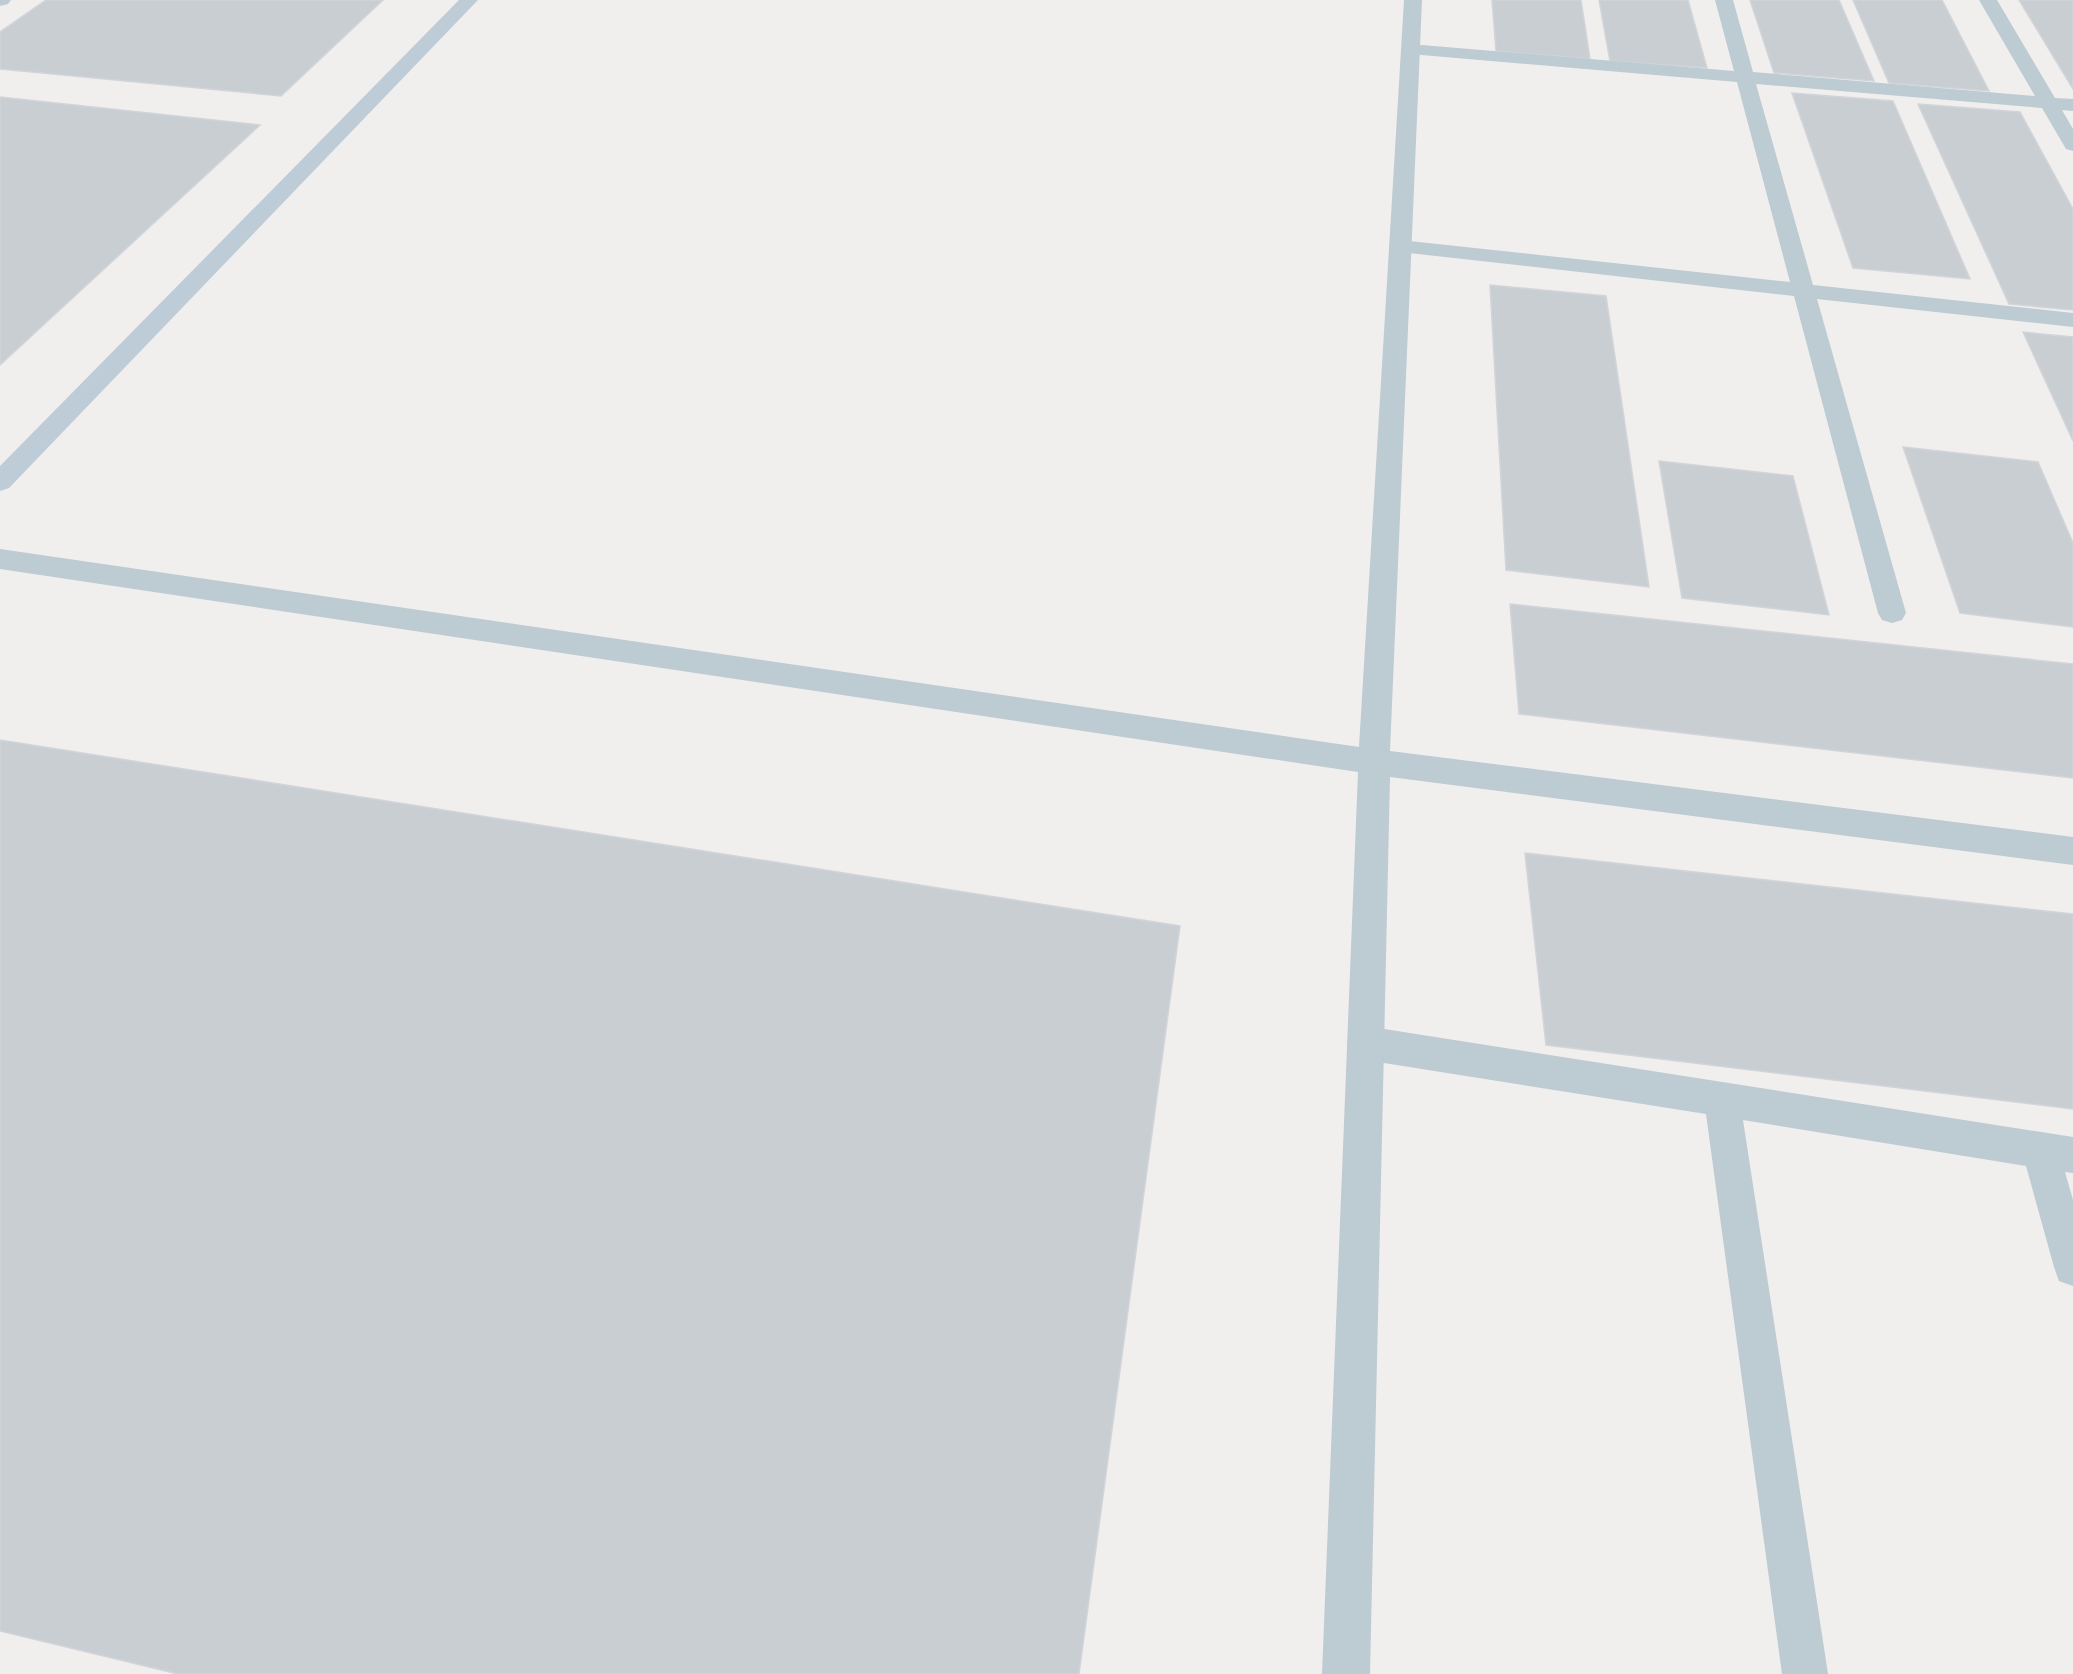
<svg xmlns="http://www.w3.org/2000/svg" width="2073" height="1674" font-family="Arial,sans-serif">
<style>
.building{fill:#c9ced3;stroke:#d1d5da;stroke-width:1.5}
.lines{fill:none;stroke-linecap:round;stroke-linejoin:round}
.lane{fill:#bdcbd2;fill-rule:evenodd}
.street{fill:#bdcbd2;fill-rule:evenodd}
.secondary{fill:#bdccd7;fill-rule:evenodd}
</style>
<rect width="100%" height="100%" fill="#f1eeee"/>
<path class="building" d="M46,0h337l-102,96 -281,-27v-37z
M1492,0h89l9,59 -94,-8z
M1599,0h89l19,68 -97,-7z
M1750,0h89l35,81 -100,-8z
M1853,0h89l47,91 -100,-8z
M2019,0h54v89z
M1792,93l101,8 77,178 -117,-11z
M0,97l260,28 -260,240z
M1918,104l102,8 53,97v101l-64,-6z
M1490,285l116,11 43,291 -143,-17z
M2023,332l50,5v104z
M1903,447l135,15 35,81v84l-113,-14z
M1659,461l134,15 36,139 -147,-17z
M1510,604l563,60v114l-554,-64z
M0,740l1180,186 -101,748h-901l-178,-43z
M1525,853l548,61v195l-527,-64z"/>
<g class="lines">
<path class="lane" d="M1715,0h18l20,72 282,24 -56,-96h18l58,98 18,1v12l-11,-1 11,19v22l-7,-2 -24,-41 -286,-24 57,201 260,28v14l-256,-28 89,314 -4,7 -10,3 -10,-3 -4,-7 -84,-317 -394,-44 -8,-1 -3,-5 3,-5 8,-1 390,42 -53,-200 -327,-28 -6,-1 -3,-4 3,-4 6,-1 324,27z
M1365,1026l708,111v36l-8,-1 8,28v86l-14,-5 -5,-14 -28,-101 -283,-46 85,554h-46l-76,-560 -341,-54 -12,-5 -6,-12 6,-12z"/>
<path class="street" d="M0,0h11l-3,4 -8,2z
M1404,0h18l-32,751 683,86v28l-683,-88 -20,897h-48l36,-902 -1358,-203v-20l1359,198z"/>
<path class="secondary" d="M459,0h19l-469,488 -9,3v-25z"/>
</g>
</svg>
